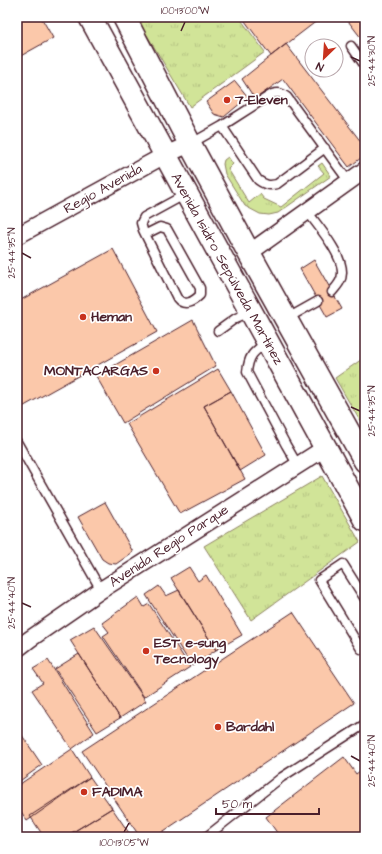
<svg xmlns="http://www.w3.org/2000/svg" width="382" height="854" font-family="'Architects Daughter',sans-serif">
<style>
.grass{fill:url(#grass-tufts);stroke:#8e8262}
.building{fill:#fbc8aa;stroke:#4a1f2b}
.lines{fill:none;stroke-linecap:round;stroke-linejoin:round}
.lane-casing{stroke:#4a1f2b;stroke-width:11}
.street-casing{stroke:#4a1f2b;stroke-width:19}
.secondary-casing{stroke:#4a1f2b;stroke-width:25}
.lane{stroke:#fff;stroke-width:8}
.street{stroke:#fff;stroke-width:16}
.secondary{stroke:#fff;stroke-width:22}
.ticks{fill:none;stroke:#4a1f2b;stroke-width:1.5}
.poi-dot{fill:#c8321e;stroke:#fff;stroke-width:1.5}
.labels{text-anchor:middle;dominant-baseline:central;stroke-width:3.5;stroke-linejoin:round;paint-order:stroke}
.poi-label{font-size:14px;font-weight:bold;fill:#4a1f2b;stroke:#fff;text-anchor:start}
.street-label{font-size:14px;fill:#4a1f2b;stroke:#fff}
.neatline{fill:none;stroke:#4a1f2b;stroke-width:1.5}
.ticks-label{font-size:10px;text-anchor:middle;fill:#4a1f2b}
</style>
<defs>
<pattern id="grass-tufts" width="24" height="20" patternUnits="userSpaceOnUse"><rect width="24" height="20" fill="#d1e498"/><path d="M3 7l-1-3M5 7V3M7 7l1-3M15 17l-1-3M17 17v-4M19 17l1-3" fill="none" stroke="#b5c383"/></pattern>
</defs>
<rect width="100%" height="100%" fill="#fff"/>
<filter id="ink" filterUnits="userSpaceOnUse"><feTurbulence type="fractalNoise" baseFrequency=".025" numOctaves="2"/><feDisplacementMap in="SourceGraphic" scale="8" xChannelSelector="R" yChannelSelector="G"/><feConvolveMatrix kernelMatrix="1 2 1 2 8 2 1 2 1" color-interpolation-filters="sRGB"/></filter>
<g filter="url(#ink)">
<path class="grass" d="M136,17h103l26,35 -75,55z
M228,157l5,7 -5,5 21,34 11,-9 4,5 17,8 43,-34 -6,-7 4,-3 9,13 -53,37 -9,2 -9,-1 -15,-8 -20,-32 -2,-10 1,-4z
M365,357v59l-5,5 -25,-43z
M322,476l38,66 -109,78 -47,-74z"/>
<path class="building" d="M17,17h24l12,21 -36,20z
M242,17h80l-51,39z
M345,17h20v26z
M286,44l79,103v8l-16,12 -66,-88 -28,20 -13,-20z
M235,81l13,16 -24,20 -10,-3 -8,-12z
M113,249l44,83 -140,78v-108z
M314,260l28,49 -15,8 -27,-48z
M193,320l23,46 -93,57 -27,-47z
M218,369l13,22 -27,15 41,73 -65,35 -53,-90z
M231,391l35,64 -26,16 -36,-65z
M105,502l28,50 -17,12 -8,-1 -6,-4 -24,-42z
M189,567l9,14 8,-6 36,60 -26,15 -45,-72z
M159,586l7,10 13,-6 37,60 -24,16 -46,-71z
M138,597l6,10 5,-3 41,63 -46,30 -41,-61 6,-4 -7,-9z
M293,612l61,91 -199,134h-15l-58,-86z
M94,626l52,75 -26,17 -50,-78z
M79,654l41,64 -23,14 -42,-63z
M48,660l46,73 -22,16 -40,-59 11,-7 -10,-14z
M17,728l25,37 -25,18z
M72,749l18,28 -63,44 -10,-16v-19z
M344,757l12,17 9,-7v70h-85l-14,-20z
M90,777l22,31 -47,29h-21l-14,-21z
M112,808l17,25 -5,4h-59z"/>
<g class="lines">
<defs>
<path id="lane" d="M351,46l14,20
M222,126l36,54c7,5 11,6 19,4l48,-36
M190,144l32,-18 50,-32c7,-2 10,-1 15,3l62,85
M307,211c11,15 36,44 35,62 0,8 -5,13 -10,19
M146,234l14,-7 7,2 33,59v7c-7,7 -16,12 -23,3l-34,-68 -2,-7 3,-6 42,-23
M286,319l32,-18
M218,331l18,-13 14,-6
M267,342c-13,10 -18,12 -20,30l39,73 11,19
M17,442l84,148
M365,599l-22,-35 -24,16 42,69 4,1
M206,837l76,-60 83,-53"/>
<path id="street" d="M17,236l148,-81 25,-11
M249,253l116,-83
M17,649l13,-10 71,-49 224,-142"/>
<path id="secondary" d="M90,17l275,503
M124,17l66,127 59,109 116,208"/>
</defs>
<use href="#lane" class="lane-casing"/>
<use href="#street" class="street-casing"/>
<use href="#secondary" class="secondary-casing"/>
<use href="#lane" class="lane"/>
<use href="#street" class="street"/>
<use href="#secondary" class="secondary"/>
</g>
</g>
<path class="ticks" d="M181,31l4,-9M351,57l9,4M22,253l9,5M351,407l9,4M22,603l9,4M351,756l9,5M124,832l5,-9"/>
<g class="poi-dot">
<circle cx="227" cy="100" r="4"/>
<circle cx="83" cy="317" r="4"/>
<circle cx="156" cy="371" r="4"/>
<circle cx="146" cy="651" r="4"/>
<circle cx="218" cy="727" r="4"/>
<circle cx="84" cy="792" r="4"/>
</g>
<g class="labels">
<g class="poi-label">
<text x="235" y="100">7-Eleven</text>
<text x="91" y="317">Heman</text>
<text x="148" y="371" text-anchor="end">MONTACARGAS</text>
<text x="154" y="643">EST e-sung<tspan x="154" dy="16">Tecnology</tspan></text>
<text x="226" y="727">Bardahl</text>
<text x="92" y="792">FADIMA</text>
</g>
<g class="street-label">
<text transform="translate(103 189) rotate(-29)">Regio Avenida</text>
<text transform="translate(227 269) rotate(61)">Avenida Isidro Sepúlveda Martínez</text>
<text transform="translate(169 546) rotate(-33)">Avenida Regio Parque</text>
</g>
</g>
<rect width="382" height="854" fill="none" stroke="#fff" stroke-width="44"/>
<g transform="translate(324 58) rotate(205)"><circle r="19" fill="#ffffff" stroke="#b7a5aa"/>
<path d="M0-3L7 15L0 10L-7 15Z" fill="#c8321e"/>
<text y="-6" font-size="11" font-weight="bold" text-anchor="middle" fill="#4a1f2b">N</text>
</g>
<path d="M216 808v6h103v-6" fill="none" stroke="#4a1f2b" stroke-width="2"/>
<text x="222" y="808" font-size="12" fill="#4a1f2b" stroke="#ffffff" stroke-width="3" paint-order="stroke">50 m</text>
<rect x="22" y="22" width="338" height="810" class="neatline"/>
<g class="ticks-label">
<text x="185" y="14">100°13'00"W</text>
<text transform="translate(371 61) rotate(-90)" y="4">25°44'30"N</text>
<text transform="translate(11 253) rotate(-90)" y="4">25°44'35"N</text>
<text transform="translate(371 411) rotate(-90)" y="4">25°44'35"N</text>
<text transform="translate(11 603) rotate(-90)" y="4">25°44'40"N</text>
<text transform="translate(371 761) rotate(-90)" y="4">25°44'40"N</text>
<text x="124" y="846">100°13'05"W</text>
</g>
</svg>
